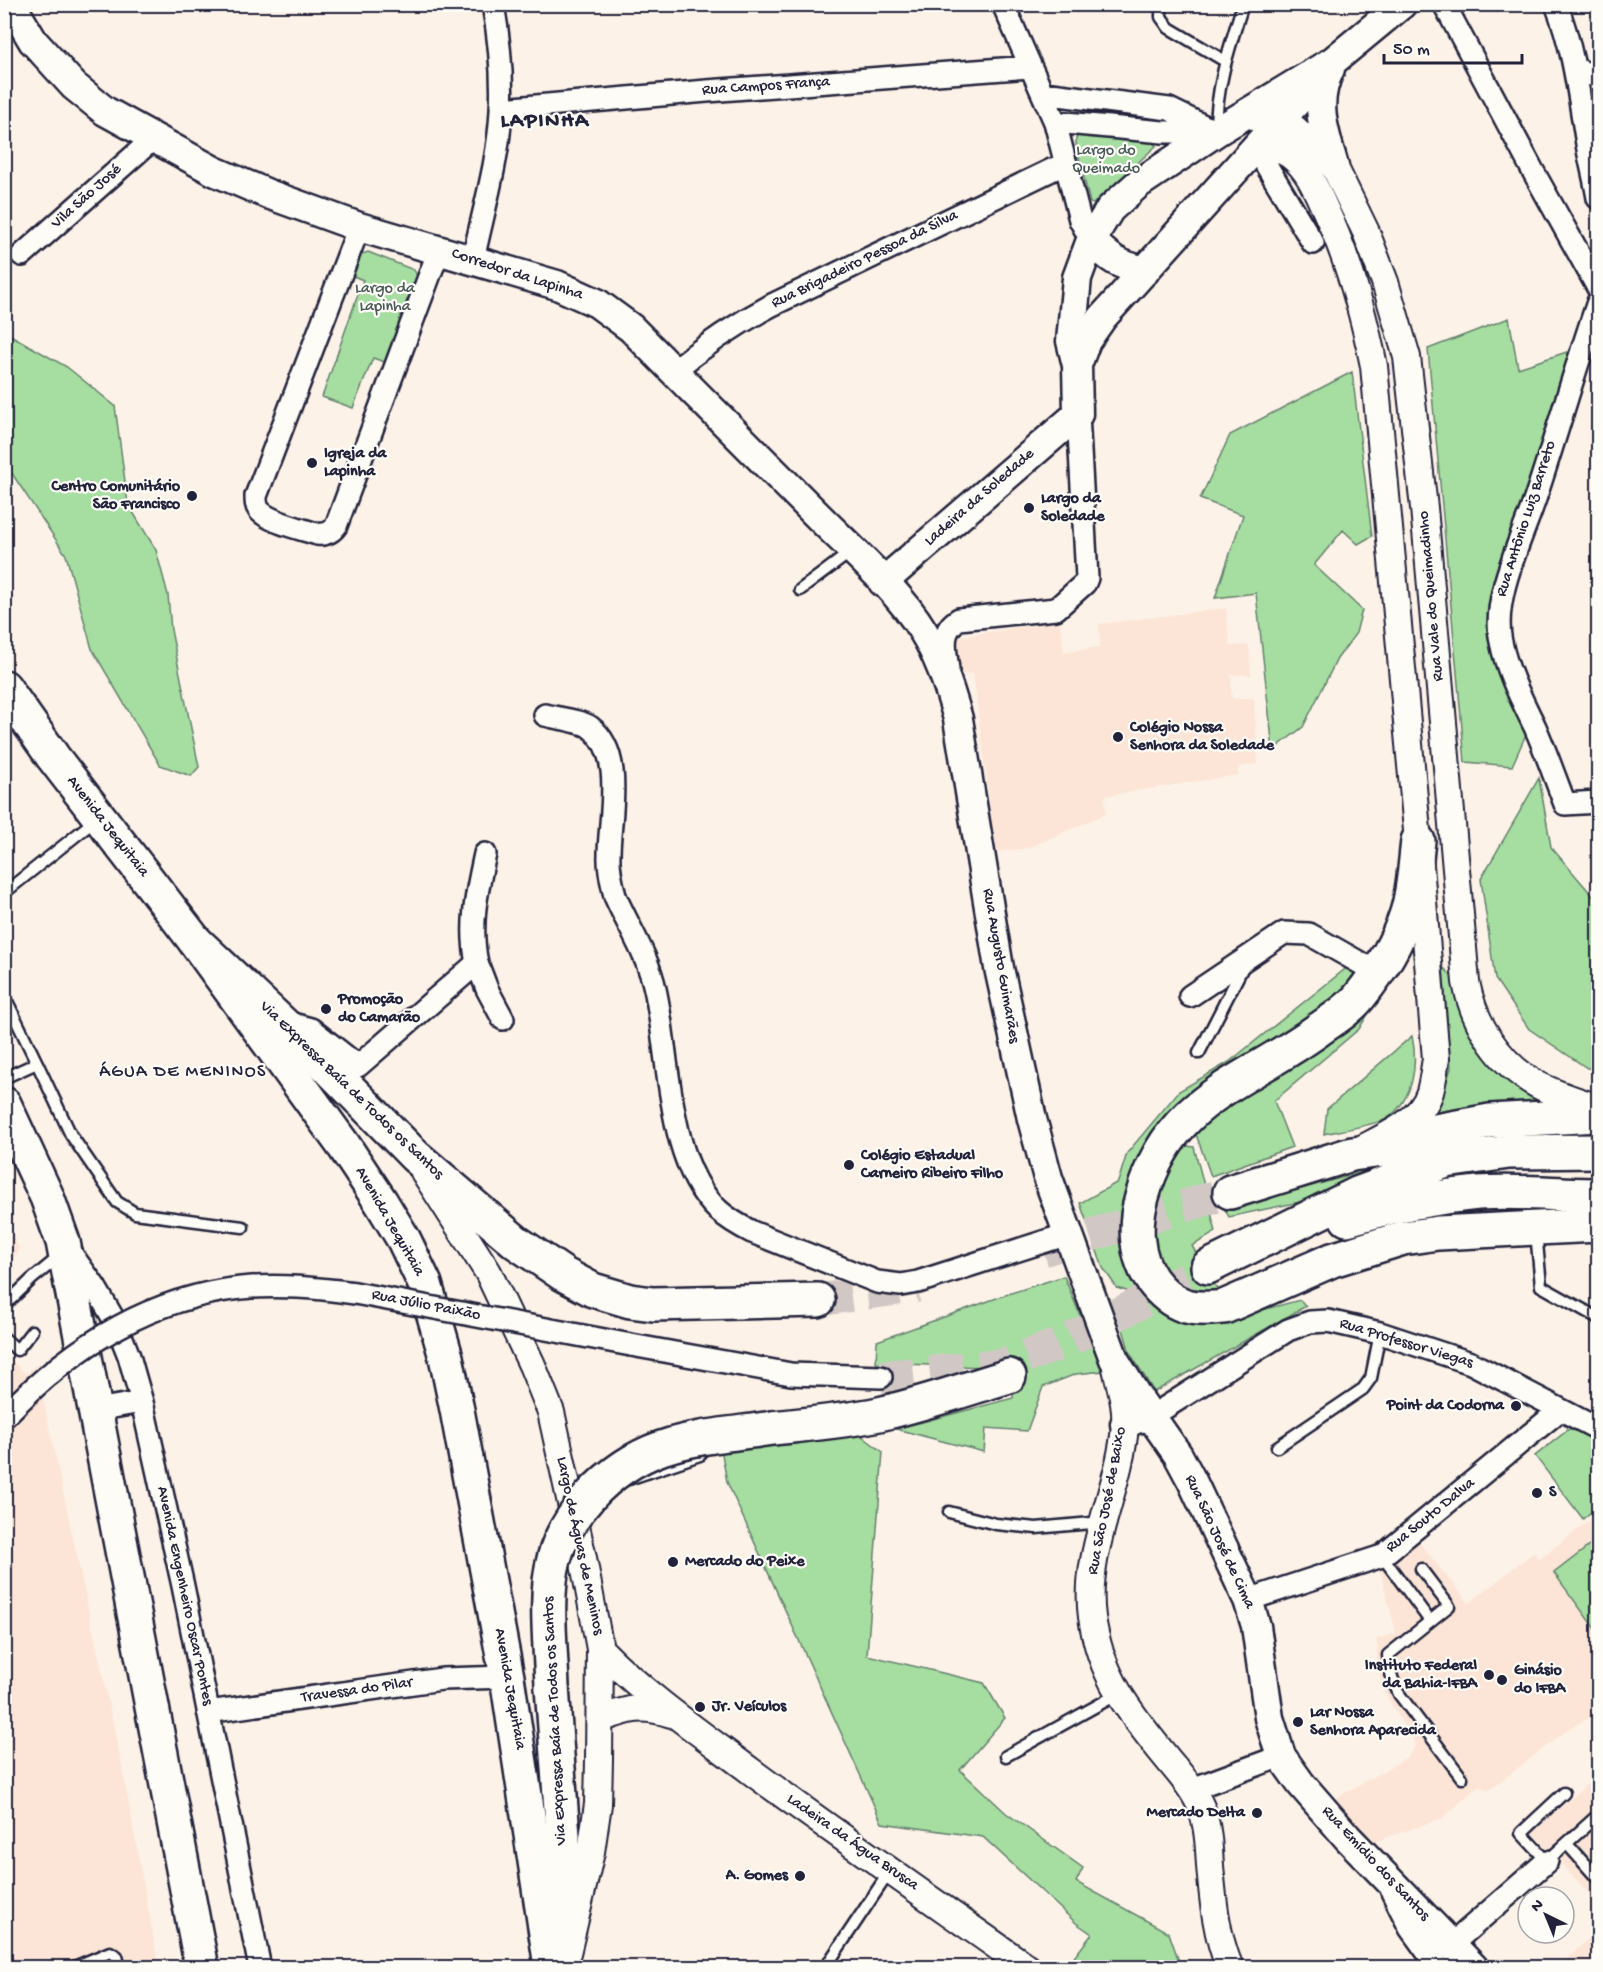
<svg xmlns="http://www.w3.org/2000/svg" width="1603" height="1972" font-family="'Gochi Hand',sans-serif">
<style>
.built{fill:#fce5d6}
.green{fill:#a6dda0;stroke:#64806e;stroke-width:1.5}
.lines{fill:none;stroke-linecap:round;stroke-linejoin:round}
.trunk-tunnel{stroke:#d1c8c5;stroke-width:33;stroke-dasharray:33 16;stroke-linecap:butt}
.service-casing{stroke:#22223b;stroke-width:15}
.minor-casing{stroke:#22223b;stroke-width:26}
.tertiary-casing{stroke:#22223b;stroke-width:30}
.secondary-casing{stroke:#22223b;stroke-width:33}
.primary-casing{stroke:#22223b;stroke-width:38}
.trunk-casing{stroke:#22223b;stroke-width:38}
.service{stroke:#fdfcf7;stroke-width:10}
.minor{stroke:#fdfcf7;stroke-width:21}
.tertiary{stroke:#fdfcf7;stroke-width:26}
.secondary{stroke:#fdfcf7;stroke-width:28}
.primary{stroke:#fdfcf7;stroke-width:33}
.trunk{stroke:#fdfcf7;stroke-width:33}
.minor-bridge-casing{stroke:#22223b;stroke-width:26;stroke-linecap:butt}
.trunk-bridge-casing{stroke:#22223b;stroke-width:38;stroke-linecap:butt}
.minor-bridge{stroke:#fdfcf7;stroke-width:21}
.trunk-bridge{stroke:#fdfcf7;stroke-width:33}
.poi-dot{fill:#22223b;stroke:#fdfcf7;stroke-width:2}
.labels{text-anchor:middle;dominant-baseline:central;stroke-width:4.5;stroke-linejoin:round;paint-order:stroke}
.street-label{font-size:16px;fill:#22223b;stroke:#fdfcf7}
.park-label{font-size:16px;fill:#4a5a59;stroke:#fdfcf7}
.poi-label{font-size:16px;font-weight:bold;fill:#22223b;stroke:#fdfcf7;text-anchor:start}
.neighbourhood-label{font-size:18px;letter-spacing:1.5px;fill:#22223b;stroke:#fdfcf7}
.district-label{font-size:22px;font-weight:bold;letter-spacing:1.5px;fill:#22223b;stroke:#fdfcf7}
</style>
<rect width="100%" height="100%" fill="#fdf2e8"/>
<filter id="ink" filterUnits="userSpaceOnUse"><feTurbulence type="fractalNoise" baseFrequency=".0167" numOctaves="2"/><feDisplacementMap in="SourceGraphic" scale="12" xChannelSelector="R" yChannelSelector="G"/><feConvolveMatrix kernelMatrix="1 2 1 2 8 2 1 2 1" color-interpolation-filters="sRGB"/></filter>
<g filter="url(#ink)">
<path class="built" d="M1226,608l4,38 19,-1 2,30h-20l1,23h22l4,66 -20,3v8l-133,21 1,18 -78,34 -32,4 -23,-178 -14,1 -3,-38 104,-16 4,31 36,-5 -1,-23z
M4,1218l16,32 -15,17h-1z
M4,1353l22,21 10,-9 85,396 38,206h-154z
M1598,1514v205l-3,-4 -22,11 -84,64 -11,-4 -35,32 -69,24 -9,-2 -36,-38 77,-44 10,-13 -29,-47 -6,-16 -4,-27v-16l19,-6 -16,-62 38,-30 51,62 65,-51 5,7z
M1598,1774v129l-66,-70z
M1598,1930v37h-40l4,-4z"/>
<path class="green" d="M1081,134l71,7 4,5 -63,58 -3,-1 -14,-58v-7z
M368,252l46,18 6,11 -30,83 -17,-6 -20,50 -31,-11 41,-117 -12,-5 8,-20z
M1509,318l9,50 55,-18 -83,247 2,44 35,91 -15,34 -47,-4 -37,-413z
M5,332l62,35 48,39 13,98 28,46 12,45 3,35 28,137 -8,9 -31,-11 -68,-116 -26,-94 -61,-92z
M1352,372l20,164 -14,8 -15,-14 -29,35 48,45 -6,23 -19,26 -34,68 -30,23 -17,-157 -41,5 28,-83 -43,-16 30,-64z
M1539,778l12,69 47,55v167l-11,-1 -58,-39 -34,-50 -14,-100z
M1349,966l14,12 -200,152 -17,162 -7,3 -22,-7 -14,-20 -23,-65 38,-21 9,-29 52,-62 50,-29z
M1443,967l11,12 26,63 88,66 -145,12 19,-24 9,-28z
M1389,979l-30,50 -85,72 18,46 -81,29 -18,-50z
M1412,1036c6,29 2,62 -24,82 -9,6 -50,13 -64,16l3,-25z
M1179,1145l15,2 22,85 -24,14 30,51 -25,3 -35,-23 -13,-29 -1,-45z
M1417,1157l-108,54 -5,-10 -75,16 -4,-7z
M1064,1276l39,95 -27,3 -33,13 -16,44 -41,-3 -2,24 -88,-23 117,-31 -1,-30 -136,-5 1,-22 131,-47z
M1300,1300l6,6 -152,86 -24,-39 -15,-51 21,3 17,-3 15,13 38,10z
M1573,1426l25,13v67l-15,13 -48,-63z
M858,1433l25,19 -16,203 117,28 21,35 -45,52 46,43 77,55 -7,14 93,51 12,34h-106l-6,-3 23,-30 -16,-11 -93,-86 -101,-14 -155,-341 -6,-33z
M1598,1539v94l-44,-60z"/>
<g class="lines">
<path class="trunk-tunnel" d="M1043,1250l187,-58
M818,1300l100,-14
M881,1377l122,-12 62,-23 143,-75"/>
<defs>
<path id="service" d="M1161,4v13l8,11 56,33
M1216,130c0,-44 14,-84 27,-126
M800,590l52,-39
M4,893l94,-75
M4,995l33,68
M1199,1053l45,-88
M4,1078l33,-15 34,72 46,67 18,11 108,14
M1536,1232l5,54 57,32
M4,1306l28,-27 28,-23
M4,1338l13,12 15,-19
M1277,1447l86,-58 8,-11 9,-45
M629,1479l71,-24
M949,1512l47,12 40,4 67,-6
M1382,1556l48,65
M1421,1569l28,37 -61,49c1,15 4,26 11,39l63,84
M1006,1756l112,-62
M1564,1793l-43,40 26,28 51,-46
M1567,1844l31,35
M72,1968l38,-16 7,4 3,12
M825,1968l65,-97"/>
<path id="minor" d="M1003,4l52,118 25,98 11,20
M1444,4l89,167 65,117
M1556,4c18,45 23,93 31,140 3,18 8,36 11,54
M1575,69l23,8
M1043,93l126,16 47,23
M501,109l206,-18 323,-24
M1055,122l108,10h46
M1256,148l57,95
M359,227l-103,269c0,6 0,10 3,14 10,12 43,19 58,24 9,1 14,-1 19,-8l103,-276
M22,255l131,-116
M473,260c10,-48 26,-101 28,-150 2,-34 -2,-72 -8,-106
M1598,302c-22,63 -40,128 -61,191 -14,44 -46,104 -36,149 6,30 21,58 34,85 11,25 20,51 30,77l33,-2
M673,371c31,-25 63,-47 99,-66l294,-142
M948,670c-2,-20 -9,-39 11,-51l97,-10 29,-26 2,-5 -9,-164
M545,715c11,3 37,6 45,12 36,27 19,90 19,128 -1,14 3,28 6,41 13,30 33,60 40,93 15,66 11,172 63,221 10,9 22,16 34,22l125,50 24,3 17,-3 150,-48
M477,963l10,26 16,30
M1190,996l94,-63 25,1 69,39
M293,1024l18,5 47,37 119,-103c-8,-38 0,-72 8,-109
M70,1252l25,35 21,36 13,33 13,46 41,184 77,382
M631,1345l160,29 90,3
M96,1410l46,-8
M1152,1416l136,-86 22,-8 18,-1 52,12 91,30 127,66
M1248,1600l134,-44 178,-146
M208,1712l234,-33 65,-2
M1192,1789l89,-33
M1392,1892l18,36 29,40
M1452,1944l95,-83"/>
<path id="tertiary" d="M1259,119l19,3 17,7 39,37 32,66 19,50 22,75 17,151 42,474c8,42 33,82 72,103 19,10 40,16 60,23
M1256,148c13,-2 24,-1 35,8 17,13 25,33 34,53 24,51 38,103 49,157l44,475 18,218c-2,11 -3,22 -6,33 -9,29 -42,43 -67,56
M424,1172l64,100 44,93 19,47 32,146 17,91 -1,111 -1,44 -7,48 -24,101
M1116,1368c4,18 11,39 9,58 -5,64 -42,126 -33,191 8,58 37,95 73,139 13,16 28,32 36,51 7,18 8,40 9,59 3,34 6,69 20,102
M600,1649c46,47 100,84 152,123 91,67 184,131 276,196
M600,1719c29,-10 41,-15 71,-5"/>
<path id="secondary" d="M11,4l22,37 41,45 31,25 109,60 54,23 91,33 198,58 40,18 34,25c62,63 125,126 187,188 34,34 80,74 105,115 17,27 27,58 35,88l41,249 33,151 16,59 66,181 22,36 42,60 14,26 56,119 8,26 13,92 12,38 20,28 47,54 126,130
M1330,69c-17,35 -6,61 4,97
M1091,240c19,19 27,25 54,31
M1077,365l9,-24 16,-23 209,-232
M883,582l195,-168 -1,-49 -6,-24 6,-63 14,-38 19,-31 28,-25 78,-52 117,-71 69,-57
M1125,1424l11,-5 16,-3"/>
<path id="primary" d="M4,687l49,70 142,184 149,205 37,56 23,38 21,44 21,73 11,53 50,267 43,283
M1418,841c-3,24 -4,50 -11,72 -10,31 -27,58 -47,83 -11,14 -28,24 -42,34 -74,54 -149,68 -176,167 -8,27 -7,59 10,83 20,27 40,31 72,27l108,-47 71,-22 35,-5 160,-8
M4,1104l43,93 16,45 139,726
M1425,1133l65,-12 108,-6"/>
<path id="trunk" d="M195,941l122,115 98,100 101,86 47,32 30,16 37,11 23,3 165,-4
M1230,1192l122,-38 113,-14
M1347,1219c42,-13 86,-22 131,-26 40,-3 80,2 120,2
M1208,1267l149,-73 89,-33 63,-9 89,-1
M773,1428c36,-4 72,-7 106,-14 44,-10 87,-25 130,-38
M552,1687l11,149 -6,132"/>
</defs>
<use href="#service" class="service-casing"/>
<use href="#minor" class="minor-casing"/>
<use href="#tertiary" class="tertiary-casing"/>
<use href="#secondary" class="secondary-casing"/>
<use href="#primary" class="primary-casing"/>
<use href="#trunk" class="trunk-casing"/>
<use href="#service" class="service"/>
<use href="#minor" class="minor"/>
<use href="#tertiary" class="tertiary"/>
<use href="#secondary" class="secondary"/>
<use href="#primary" class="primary"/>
<use href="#trunk" class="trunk"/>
<defs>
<path id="minor-bridge" d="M4,1417c64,-67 143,-119 237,-129 38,-4 76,0 114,5l276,52"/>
<path id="trunk-bridge" d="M552,1687c-1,-38 -8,-91 2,-128 6,-23 20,-45 36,-63 55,-59 109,-57 183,-68"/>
</defs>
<use href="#minor-bridge" class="minor-bridge-casing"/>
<use href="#trunk-bridge" class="trunk-bridge-casing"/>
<use href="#minor-bridge" class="minor-bridge"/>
<use href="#trunk-bridge" class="trunk-bridge"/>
</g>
</g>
<g class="poi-dot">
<circle cx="312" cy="463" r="6"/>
<circle cx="192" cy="496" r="6"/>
<circle cx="1029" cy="508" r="6"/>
<circle cx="1118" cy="737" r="6"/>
<circle cx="326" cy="1009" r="6"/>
<circle cx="849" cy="1165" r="6"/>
<circle cx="1516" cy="1406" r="6"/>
<circle cx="1537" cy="1493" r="6"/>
<circle cx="673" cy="1562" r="6"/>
<circle cx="1489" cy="1675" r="6"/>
<circle cx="1502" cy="1680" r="6"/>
<circle cx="700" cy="1707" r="6"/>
<circle cx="1298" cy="1722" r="6"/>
<circle cx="1257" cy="1813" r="6"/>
<circle cx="800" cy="1876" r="6"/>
</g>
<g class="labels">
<g class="street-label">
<text transform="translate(766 87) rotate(-4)">Rua Campos França</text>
<text transform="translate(87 197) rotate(-42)">Vila São José</text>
<text transform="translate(865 260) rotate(-26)">Rua Brigadeiro Pessoa da Silva</text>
<text transform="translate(517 275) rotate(18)">Corredor da Lapinha</text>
<text transform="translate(980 498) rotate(-41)">Ladeira da Soledade</text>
<text transform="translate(1527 519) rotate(-72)">Rua Antônio Luiz Barreto</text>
<text transform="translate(1432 596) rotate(-95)">Rua Vale do Queimadinho</text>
<text transform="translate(107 827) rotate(52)">Avenida Jequitaia</text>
<text transform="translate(1000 966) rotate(80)">Rua Augusto Guimarães</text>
<text transform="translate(351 1091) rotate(44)">Via Expressa Baía de Todos os Santos</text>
<text transform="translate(389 1222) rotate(60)">Avenida Jequitaia</text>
<text transform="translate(426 1306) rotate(11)">Rua Júlio Paixão</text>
<text transform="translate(1406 1344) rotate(17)">Rua Professor Viegas</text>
<text transform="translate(1108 1501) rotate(-79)">Rua São José de Baixo</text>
<text transform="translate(1431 1516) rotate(-39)">Rua Souto Dalva</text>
<text transform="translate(1219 1542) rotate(65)">Rua São José de Cima</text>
<text transform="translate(579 1546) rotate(78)">Largo de Águas de Meninos</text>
<text transform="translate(184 1596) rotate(78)">Avenida Engenheiro Oscar Pontes</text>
<text transform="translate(509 1689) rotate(80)">Avenida Jequitaia</text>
<text transform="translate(357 1691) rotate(-8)">Travessa do Pilar</text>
<text transform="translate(556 1721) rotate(-93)">Via Expressa Baía de Todos os Santos</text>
<text transform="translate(852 1843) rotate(35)">Ladeira da Água Brusca</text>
<text transform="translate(1375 1864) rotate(47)">Rua Emídio dos Santos</text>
</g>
<g class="park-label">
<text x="1106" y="151">Largo do<tspan x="1106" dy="18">Queimado</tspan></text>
<text x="385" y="289">Largo da<tspan x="385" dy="18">Lapinha</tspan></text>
</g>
<g class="poi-label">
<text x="324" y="454">Igreja da<tspan x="324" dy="18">Lapinha</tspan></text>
<text x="180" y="487" text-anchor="end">Centro Comunitário<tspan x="180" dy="18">São Francisco</tspan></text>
<text x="1041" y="499">Largo da<tspan x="1041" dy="18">Soledade</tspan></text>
<text x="1130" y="728">Colégio Nossa<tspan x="1130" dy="18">Senhora da Soledade</tspan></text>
<text x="338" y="1000">Promoção<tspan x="338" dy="18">do Camarão</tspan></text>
<text x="861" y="1156">Colégio Estadual<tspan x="861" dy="18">Carneiro Ribeiro Filho</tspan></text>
<text x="1504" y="1406" text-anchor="end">Point da Codorna</text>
<text x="1549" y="1493">S</text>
<text x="685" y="1562">Mercado do Peixe</text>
<text x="1477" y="1666" text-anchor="end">Instituto Federal<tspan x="1477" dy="18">da Bahia-IFBA</tspan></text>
<text x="1514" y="1671">Ginásio<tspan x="1514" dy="18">do IFBA</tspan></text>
<text x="712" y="1707">Jr. Veículos</text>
<text x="1310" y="1713">Lar Nossa<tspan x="1310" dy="18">Senhora Aparecida</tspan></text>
<text x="1245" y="1813" text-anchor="end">Mercado Delta</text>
<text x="788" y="1876" text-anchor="end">A. Gomes</text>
</g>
<g class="neighbourhood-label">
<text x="183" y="1072">ÁGUA DE MENINOS</text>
</g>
<g class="district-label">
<text x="545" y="122">LAPINHA</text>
</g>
</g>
<rect width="1603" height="1972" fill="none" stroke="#fdfcf7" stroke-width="24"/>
<rect x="12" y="12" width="1579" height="1948" fill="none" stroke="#22223b" stroke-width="2" filter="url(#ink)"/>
<g transform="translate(1546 1915) rotate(317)"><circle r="28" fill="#fdfcf7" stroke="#a5a5ac" stroke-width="1.5"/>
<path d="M0-4.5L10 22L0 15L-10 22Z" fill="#22223b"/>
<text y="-9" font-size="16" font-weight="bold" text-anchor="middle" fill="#22223b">N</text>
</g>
<path d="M1384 54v9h138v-9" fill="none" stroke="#22223b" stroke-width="3"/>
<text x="1393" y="54" font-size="18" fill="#22223b" stroke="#fdfcf7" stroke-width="4.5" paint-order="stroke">50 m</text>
</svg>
